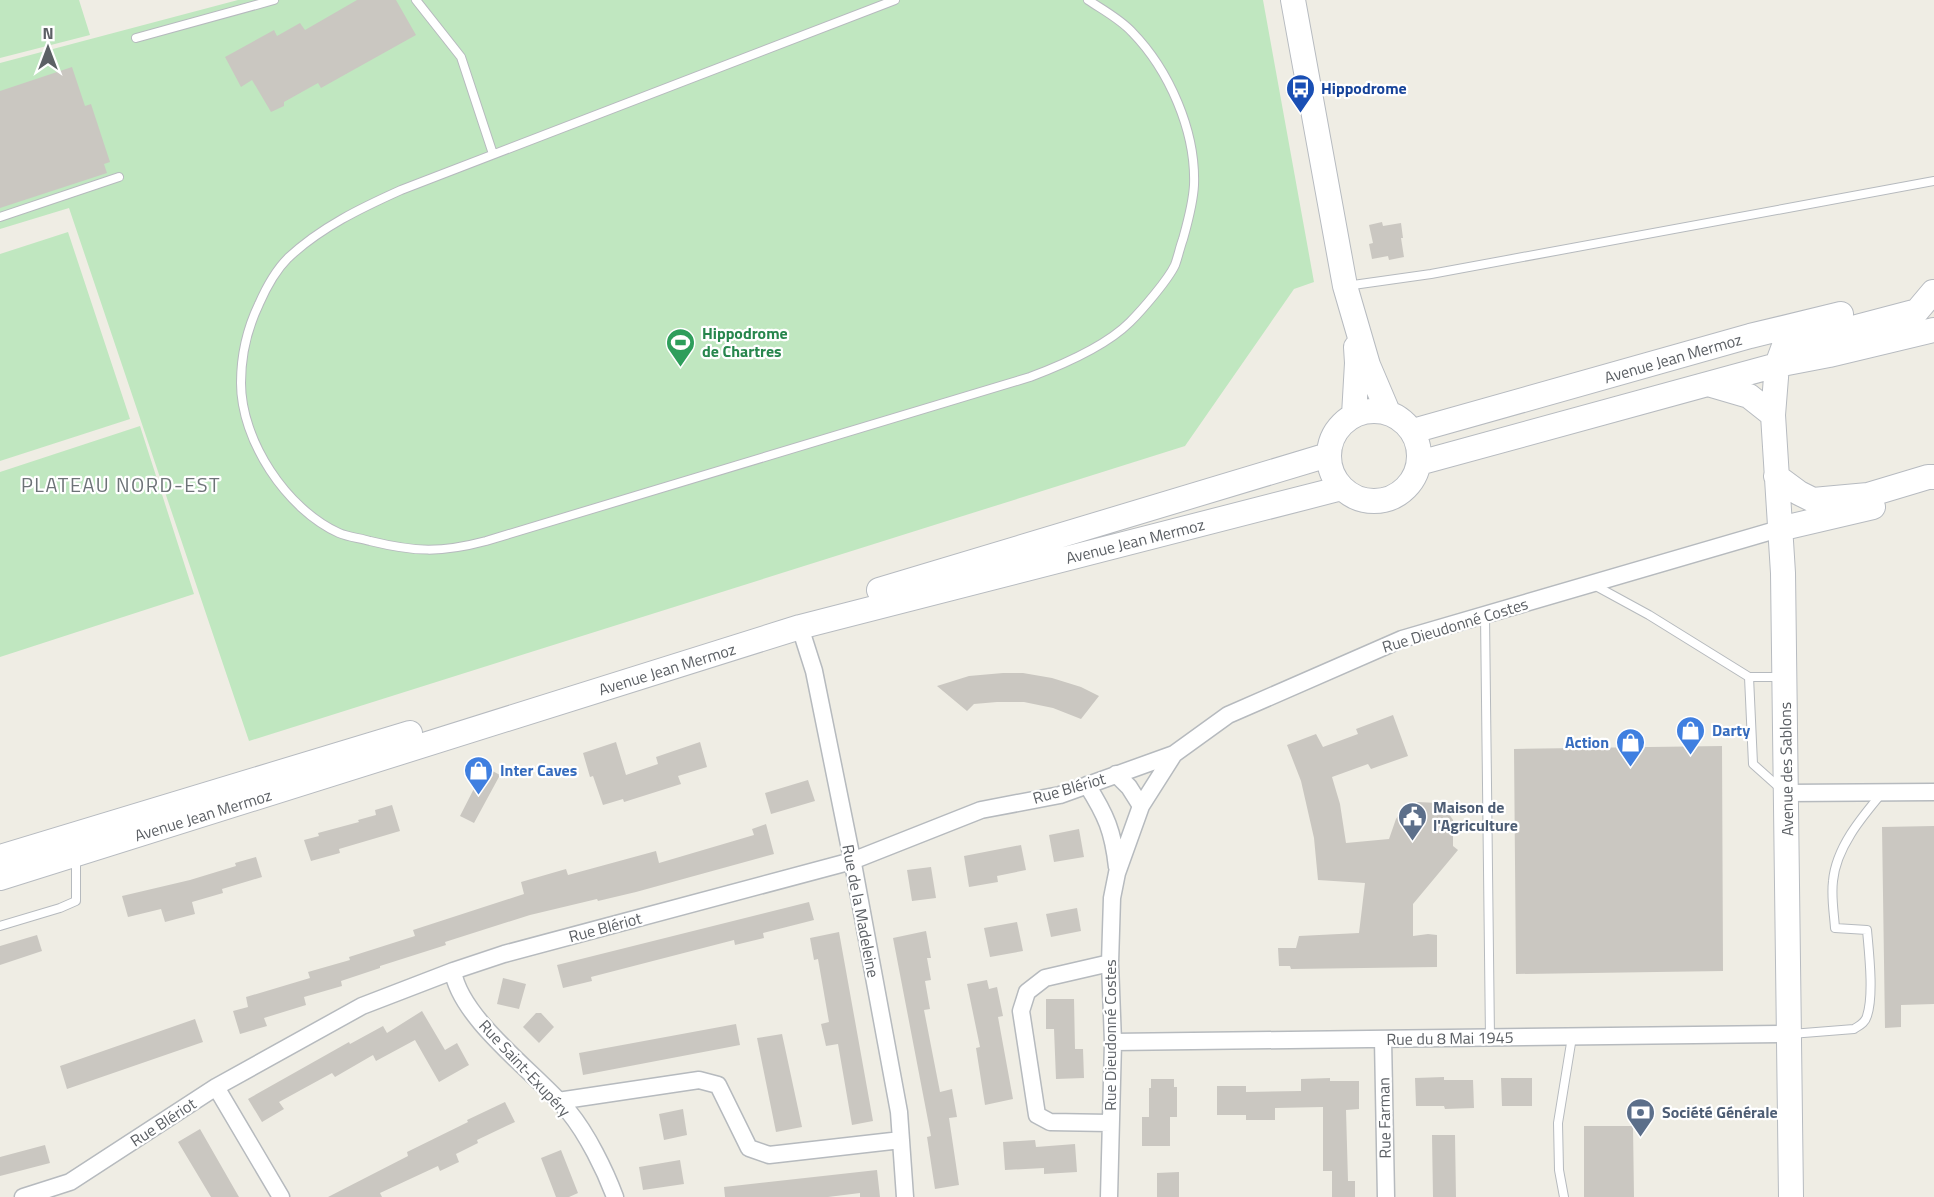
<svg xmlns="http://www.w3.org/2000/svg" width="1934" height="1197" font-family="'Titillium Web',sans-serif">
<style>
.green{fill:#c0e7c0}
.building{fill:#cac7c1}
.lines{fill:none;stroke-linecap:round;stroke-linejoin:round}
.lane-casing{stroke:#b6babe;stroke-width:10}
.street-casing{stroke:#b6babe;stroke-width:19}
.secondary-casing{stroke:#b7bbc0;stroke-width:26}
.lane{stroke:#fff;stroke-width:8}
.street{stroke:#fff;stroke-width:16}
.secondary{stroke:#fff;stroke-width:24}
.labels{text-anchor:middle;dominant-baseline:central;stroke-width:4.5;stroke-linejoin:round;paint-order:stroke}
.transit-label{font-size:16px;font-weight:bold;fill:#164399;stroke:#fff;text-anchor:start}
.leisure-label{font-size:16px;font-weight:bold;fill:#27864d;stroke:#fff;text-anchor:start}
.street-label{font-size:16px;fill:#5c6065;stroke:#fff}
.shop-label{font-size:16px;font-weight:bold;fill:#366cbe;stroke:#fff;text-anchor:start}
.service-label{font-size:16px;font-weight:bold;fill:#4e5e75;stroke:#fff;text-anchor:start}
.quarter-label{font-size:20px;letter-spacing:1.5px;fill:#6d7277;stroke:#fff}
</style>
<rect width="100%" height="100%" fill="#efede4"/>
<path class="green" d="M0,0h79l11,35 -90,23z
M238,0h1025l51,282 -20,7 -109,157 -936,295 -180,-533 -69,21v-166z
M68,232l62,187 -130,42v-207z
M140,426l54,168 -194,63v-185z"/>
<path class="building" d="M357,0h39l20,35 -95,53 -3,-5 -34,19v4l-13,6 -19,-32 -11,7 -16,-30 49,-27 3,6 23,-13 5,7z
M72,67l13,39 6,-2 19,58 -6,2 3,9 -107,35v-117z
M1382,222l1,4 18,-3 2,15h-2l3,19 -15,3 -1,-4 -16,3 -3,-15 4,-1 -4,-18z
M1003,673h20l29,5 29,9 18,9 -18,23 -28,-11 -29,-6h-27l-23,2 -7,7 -30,-25 32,-10z
M1393,715l15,41 -37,13 -3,-5 -36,13 8,27 6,39 43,-4 7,-20 6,-9 7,-5 9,-3 20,1 7,5 8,12v26l5,4 -45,54v32l15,-2 9,1v32l-146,2 -1,-3h-11l-1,-18h18l3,-12 60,-3 6,-50 -47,-3 -4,-42 -13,-57 -14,-36 29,-11 7,13 35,-13 -2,-5z
M616,742l10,33 32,-11 -2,-7 44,-15 7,25 -29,9 3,8 -57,18 -1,-3 -20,6 -10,-29 -3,1 -7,-24z
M1722,746l1,225 -207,3 -2,-225z
M485,767l15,8 -26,48 -14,-7z
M808,780l7,21 -44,13 -6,-21z
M392,805l8,26 -61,18 1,4 -29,8 -7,-21 15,-4 -1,-3 41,-11 -1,-2 18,-5 -1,-5z
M766,824l8,30 -138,38 -38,9 -1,-2 -67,16 -85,27 1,3 -66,21v2l-39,13 1,5 -38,11 2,8 -42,13 3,8 -27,8 -7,-23 15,-4 -2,-10 64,-19 -2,-6 42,-12 -1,-3 66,-21 -2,-6 111,-36 -3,-12 45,-13 2,6 88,-24 3,12 95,-28 -2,-6z
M1934,826v178l-33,1v22l-16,1 -3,-201z
M1079,829l5,28 -30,5 -5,-27z
M1021,845l5,25 -29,6 1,6 -29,5 -5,-31z
M256,857l6,20 -40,12 1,4 -31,9 3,12 -30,8 -4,-13 -33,8 -6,-21 68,-16 46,-14 -1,-3z
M931,867l5,31 -24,3 -5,-31z
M809,902l5,18 -51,13 1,5 -29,7 -1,-5 -143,37 1,4 -29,7 -6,-23z
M1077,908l4,23 -30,6 -5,-23z
M1017,922l6,29 -33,6 -6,-29z
M926,931l5,27h-4l4,22 -6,1 5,28 -6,1 16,82 12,-3 5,28 -8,1 10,67 -24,4 -8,-52 4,-1 -38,-198z
M839,932l34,189 -21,4 -14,-81 -12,2 -5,-22 8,-2 -11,-63 -4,1 -4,-22z
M37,935l5,16 -42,14v-19z
M503,978l23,6 -7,25 -22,-5z
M987,980l2,9 8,-2 6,29 -5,1 15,82 -28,6 -9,-57 4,-1 -13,-63z
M1046,999h28l1,50h8l1,29 -28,1 -2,-50h-8z
M422,1011l23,39 12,-7 12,22 -30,17 -24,-42 -39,21 -3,-6 -38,22 -3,-4 -53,29 5,7 -22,13 -14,-23 101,-57 1,2 33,-18 4,7z
M536,1013h5l13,14 -15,16 -16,-16z
M195,1019l8,23 -136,47 -7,-23z
M736,1024l4,21 -157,30 -4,-22z
M782,1034l20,93 -26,5 -19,-94z
M1444,1077v3h29l1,28 -29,1 -1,-3h-28l-1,-28z
M1330,1078v3h29v28l-13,1 2,71h7v16h-23v-26h-9v-64l-48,1v12h-29v-5h-29v-29h29v6l55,-1v-12z
M1501,1078h31v28h-30z
M1151,1079h23v8h3v30h-7v29h-28v-29h7v-29h2z
M505,1102l10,20 -38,18 1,3 -22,11 3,8 -19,9 -2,-5 -58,27 2,4h-54l80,-41 -1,-4 61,-30 -1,-2z
M683,1109l4,26 -23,5 -5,-26z
M1584,1126h49l1,71h-50z
M200,1129l39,68h-28l-33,-55z
M1432,1135h23l1,62h-23z
M1035,1140l1,7 39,-3 2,28 -33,2v-6l-39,2 -2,-28z
M45,1145l5,18 -50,13v-19z
M561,1150l17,43 -9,4h-13l-15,-39z
M680,1160l4,24 -41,6 -4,-23z
M877,1170l3,27h-20v-4l-32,4h-103l-1,-10z
M1179,1172v25h-22v-24z"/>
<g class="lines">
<defs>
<path id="lane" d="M416,0l45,57 32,97
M895,0l-494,190c-40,18 -80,37 -113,68 -12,12 -22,30 -29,46 -12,25 -18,51 -18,79 0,57 45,126 98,150 9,4 21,5 31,8 45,11 71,12 116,0l544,-164c32,-12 75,-30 100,-55 12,-12 38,-42 45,-57 3,-8 5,-18 8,-26 5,-18 10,-35 11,-54 2,-54 -25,-115 -62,-153 -12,-13 -29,-22 -44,-32
M136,38l138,-38
M0,217l119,-40
M1346,286l85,-12 503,-93
M1594,585l55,30 100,62 4,87 28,25
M1485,615l5,423
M1749,677h33
M0,926l60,-18 16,-7v-45
M1791,1034l63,-5c6,-4 11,-6 13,-13 7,-21 2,-63 0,-86l-32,-2c-1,-15 -4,-31 -2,-47 3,-33 28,-63 49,-88
M1564,1197l-5,-27 -1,-47 14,-86"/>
<path id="street" d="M800,627l14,44 40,198 45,243 6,85
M1116,774l13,13 12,19
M1087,785c19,30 26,46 30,82
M1786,793l148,-1
M453,971c7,48 84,103 116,141 18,22 36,58 46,85
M1383,1039l3,158
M1113,1042l674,-8
M216,1087l65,110
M558,1101l141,-21 19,5 31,63 20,7 132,-15
M1110,1123l-60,-1 -13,-7 -16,-104 6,-19 18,-14 65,-15
M23,1197l47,-15 146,-95 146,-81 91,-35 51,-17 348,-93 129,-51 79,-15 114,-41
M1109,1197l4,-155 -3,-79 2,-65 5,-25 24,-67 33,-52 54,-39 174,-76 377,-110"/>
<path id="secondary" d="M1293,0l52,286 23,79 20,47
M1708,384l41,12 24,19
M1329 456a45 45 0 1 1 90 0a45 45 0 1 1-90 0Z
M1354,415l3,-52 -1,-16
M1413,431l337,-95 91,-22
M1419,463l358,-98 52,-10 105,-25
M1776,476l23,17 14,7 55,-5 60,-18h6
M1779,529l94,-22
M879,590l449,-135
M0,857l410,-124
M0,878l800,-251 542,-139
M1791,1197l-8,-624 -10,-158 4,-50 7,-19 133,-35 16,-19"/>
</defs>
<use href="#lane" class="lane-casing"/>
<use href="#street" class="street-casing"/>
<use href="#secondary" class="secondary-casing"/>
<use href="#lane" class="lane"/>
<use href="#street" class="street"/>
<use href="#secondary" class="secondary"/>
</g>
<defs>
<symbol id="bus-pin" viewBox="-11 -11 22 30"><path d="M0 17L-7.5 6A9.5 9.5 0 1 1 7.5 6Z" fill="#1a4fb4" stroke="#fff"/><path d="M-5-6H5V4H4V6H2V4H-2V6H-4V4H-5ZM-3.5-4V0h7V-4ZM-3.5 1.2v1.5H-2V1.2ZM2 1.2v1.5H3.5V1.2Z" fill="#fff"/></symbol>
<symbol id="stadium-pin" viewBox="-11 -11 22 30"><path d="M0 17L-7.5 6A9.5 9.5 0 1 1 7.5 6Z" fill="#2e9e5b" stroke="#fff"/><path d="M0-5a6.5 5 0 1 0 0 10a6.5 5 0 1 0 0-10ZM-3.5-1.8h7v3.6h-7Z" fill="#fff"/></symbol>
<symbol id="shop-pin" viewBox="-11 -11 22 30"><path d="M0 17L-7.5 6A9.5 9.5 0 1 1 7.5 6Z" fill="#3f7fe0" stroke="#fff"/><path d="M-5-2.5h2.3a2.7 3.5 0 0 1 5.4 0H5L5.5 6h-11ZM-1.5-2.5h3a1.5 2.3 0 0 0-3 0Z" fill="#fff"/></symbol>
<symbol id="civic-pin" viewBox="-11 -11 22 30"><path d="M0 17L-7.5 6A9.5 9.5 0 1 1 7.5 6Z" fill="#5c6f8a" stroke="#fff"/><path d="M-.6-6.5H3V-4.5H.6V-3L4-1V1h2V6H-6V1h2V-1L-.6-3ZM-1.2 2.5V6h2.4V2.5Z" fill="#fff"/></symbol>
<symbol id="bank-pin" viewBox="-11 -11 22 30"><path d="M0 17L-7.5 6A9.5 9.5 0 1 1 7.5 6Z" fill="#5c6f8a" stroke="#fff"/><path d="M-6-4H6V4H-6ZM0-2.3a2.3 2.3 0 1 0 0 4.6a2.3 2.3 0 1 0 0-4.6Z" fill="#fff"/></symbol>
</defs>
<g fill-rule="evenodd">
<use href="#bus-pin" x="1284" y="72" width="33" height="45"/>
<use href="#stadium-pin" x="664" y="326" width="33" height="45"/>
<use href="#shop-pin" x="1674" y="714" width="33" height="45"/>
<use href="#shop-pin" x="1614" y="726" width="33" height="45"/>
<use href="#shop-pin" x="462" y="754" width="33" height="45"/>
<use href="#civic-pin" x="1396" y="800" width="33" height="45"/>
<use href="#bank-pin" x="1624" y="1096" width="33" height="45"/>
</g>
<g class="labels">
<g class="transit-label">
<text x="1321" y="88">Hippodrome</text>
</g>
<g class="leisure-label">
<text x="702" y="333">Hippodrome<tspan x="702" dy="18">de Chartres</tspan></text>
</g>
<g class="street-label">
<text transform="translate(1673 358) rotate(-16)">Avenue Jean Mermoz</text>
<text transform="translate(1135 541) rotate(-14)">Avenue Jean Mermoz</text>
<text transform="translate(1455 625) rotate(-17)">Rue Dieudonné Costes</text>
<text transform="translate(667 669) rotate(-17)">Avenue Jean Mermoz</text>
<text transform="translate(1786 769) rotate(-91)">Avenue des Sablons</text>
<text transform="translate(1069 788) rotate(-16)">Rue Blériot</text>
<text transform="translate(203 815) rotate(-17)">Avenue Jean Mermoz</text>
<text transform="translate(861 911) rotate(79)">Rue de la Madeleine</text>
<text transform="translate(605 927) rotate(-15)">Rue Blériot</text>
<text transform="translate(1110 1035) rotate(-90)">Rue Dieudonné Costes</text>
<text transform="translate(1450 1038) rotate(-1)">Rue du 8 Mai 1945</text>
<text transform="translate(525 1068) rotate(47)">Rue Saint-Exupéry</text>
<text transform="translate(1384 1118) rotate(-91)">Rue Farman</text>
<text transform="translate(163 1122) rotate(-33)">Rue Blériot</text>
</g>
<g class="shop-label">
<text x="1712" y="730">Darty</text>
<text x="1609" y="742" text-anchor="end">Action</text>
<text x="500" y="770">Inter Caves</text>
</g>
<g class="service-label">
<text x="1433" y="807">Maison de<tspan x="1433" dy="18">l'Agriculture</tspan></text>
<text x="1662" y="1112">Société Générale</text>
</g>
<g class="quarter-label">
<text x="121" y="484">PLATEAU NORD-EST</text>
</g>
</g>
<g transform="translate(48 48)" stroke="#ffffff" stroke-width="4.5" paint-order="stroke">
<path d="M0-4.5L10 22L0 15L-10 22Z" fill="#5c6065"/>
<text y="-9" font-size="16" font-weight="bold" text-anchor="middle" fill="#5c6065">N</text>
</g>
</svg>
